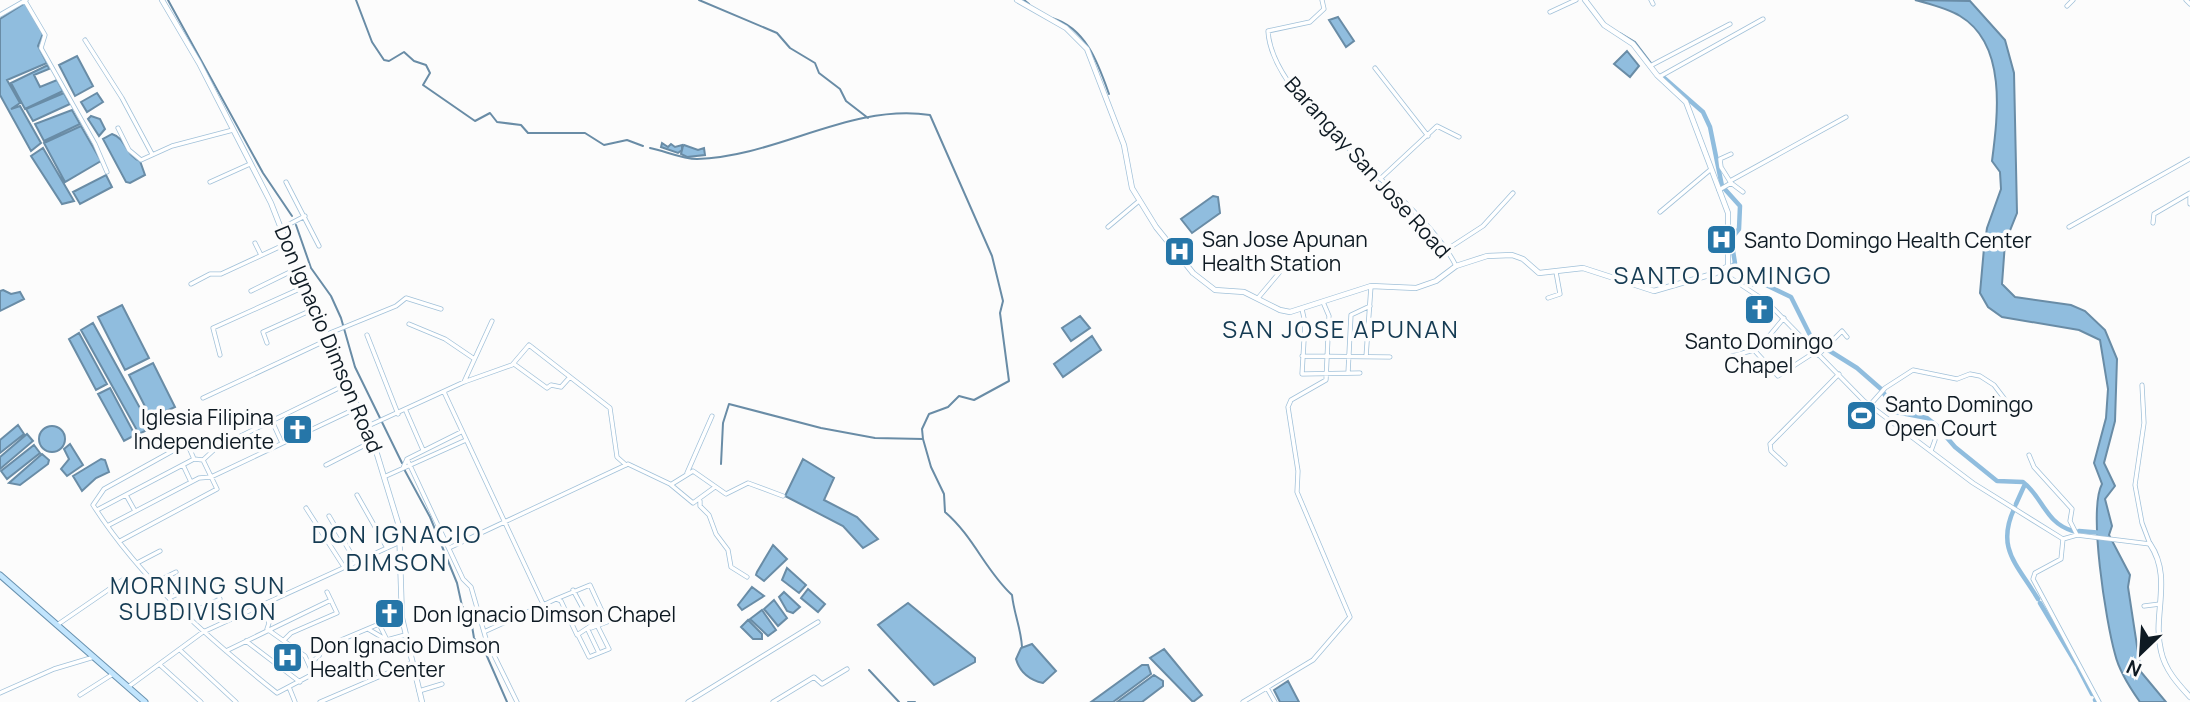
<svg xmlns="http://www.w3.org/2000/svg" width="2190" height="702" font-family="Manrope,sans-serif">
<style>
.green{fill:#daebf8}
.water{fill:#90bdde;stroke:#698ca6;stroke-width:2}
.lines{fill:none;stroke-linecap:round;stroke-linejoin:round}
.stream{stroke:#698ca6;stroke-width:2}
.canal{stroke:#90bdde;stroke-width:4.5}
.street-casing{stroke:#a1c1d9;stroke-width:5}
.secondary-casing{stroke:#a1c1d9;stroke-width:6}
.primary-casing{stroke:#6992b0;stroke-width:7}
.street{stroke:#fff;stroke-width:3.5}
.secondary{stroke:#fff;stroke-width:4.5}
.primary{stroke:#c2e5fd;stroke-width:5}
.labels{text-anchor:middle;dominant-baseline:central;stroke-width:7;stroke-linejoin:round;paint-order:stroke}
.street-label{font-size:21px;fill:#0e1a23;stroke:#fcfcfc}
.poi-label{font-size:21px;fill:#0e1a23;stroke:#fcfcfc;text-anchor:start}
.neighbourhood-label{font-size:23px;letter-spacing:2px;fill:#153b53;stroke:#fcfcfc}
.quarter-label{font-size:24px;letter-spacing:2px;fill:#153b53;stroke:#fcfcfc}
</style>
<rect width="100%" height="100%" fill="#fcfcfc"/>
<path class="green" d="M1860,407l14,12 -7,8 -14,-12z"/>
<path class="water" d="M1915,0l55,1 35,39 9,33 3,140 -12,30 -3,41 13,13 56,8 14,6 20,19 12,29 -2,62 -11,42 11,23 -10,13 7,27 -3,9 21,40 -2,12 13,85 25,30h-26c-10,-14 -21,-31 -25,-48 -9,-32 -27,-144 -13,-170l-8,-21 12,-45 2,-29 -8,-49 -21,-10 -77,-13 -14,-10 -8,-14 4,-45 3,-20 14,-39 -1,-17 -8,-11c6,-46 15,-117 -32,-145 -13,-8 -31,-12 -45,-16z
M25,3l18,31 -5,12 9,17 -40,17 13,23 -9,6 9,-3 21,37 -10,8 -31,-56v-76z
M1338,17l16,24 -8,6 -17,-27z
M1627,51l12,15 -9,11 -16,-13z
M77,56l16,30 -18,10 -16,-31z
M48,65l1,4 -15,6 6,12 17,-7 6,11 -38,18 -14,-26z
M64,93l6,11 -37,17 -7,-12z
M97,93l6,9 -16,10 -6,-10z
M72,110l8,14 -36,17 -9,-17z
M91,116l9,3 5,10 -6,7 -11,-17z
M81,126l20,35 -36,21 -21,-39z
M112,134c14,4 14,22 28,27l5,14 -15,8 -4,-1 -23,-43z
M662,143l6,4 3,-3 4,3 7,-2v3l2,-3 14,5 6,-2 1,7 -18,2 -6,-3 1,-4 -4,3 -17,-6z
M43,148l31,53 -12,3 -31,-48z
M106,175l6,12 -32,17 -7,-12z
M1213,196l5,1 2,16 -28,20 -11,-14z
M3,290l8,4 9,-2 4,7 -24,12v-20z
M122,305l27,53 -24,12 -27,-53z
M1080,316l10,12 -19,13 -9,-13z
M93,323l58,105 -12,6 -58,-104z
M79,333l28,51 -11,6 -27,-51z
M1092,336l9,14 -38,27 -9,-13z
M153,363l22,44 -15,7 3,5 -9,5 -25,-49z
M110,388l25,47 -11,6 -26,-47z
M18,425l6,9 -24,19v-13z
M39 439a13 13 0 1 1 26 0a13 13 0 1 1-26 0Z
M27,434l6,7 -33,28v-12z
M70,444l13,21 -16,11 -6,-7 8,-10 -5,-10z
M34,445l6,8 -33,26 -6,-8z
M42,454l7,6 -1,4 -28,21 -11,-2z
M101,459l4,1 4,12 -13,6 -14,13 -9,-15z
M803,459l31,19 -10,22 33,17 21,22 -15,9 -20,-22 -58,-30z
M773,545l14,14 -23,22 -8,-6 1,-3z
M787,568l19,17 -7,8 -17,-13z
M752,587l12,9 -22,14 -4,-5z
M808,589l17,15 -7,8 -17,-14z
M784,592l16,15 -7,6 -6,-2 -8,-14z
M774,600l13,18 -9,8 -14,-17z
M908,603l67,55v4l-41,23 -56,-60z
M762,610l14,20 -8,6 -18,-17z
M748,620l14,14v5h-9l-12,-12z
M1032,644l24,27 -13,12c-13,-3 -23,-10 -27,-24l5,-11z
M1164,649l38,46 -9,7 -43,-44z
M1142,665h6l3,9 -38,28h-22z
M1154,675l9,6v5l-21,16h-25z
M1288,681l11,21h-19l-6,-12z"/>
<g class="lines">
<path class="stream" d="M168,0l95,173 29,43
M356,0l16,42 12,18 5,1 15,-9 10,9 12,4 4,8 -7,12 52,36 15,-8 7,9 24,3 7,8h57l19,12 23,-5 16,6
M699,0l78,33 13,15 25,15 4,10 21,16 6,12 22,17
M1024,0l5,4
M1052,18c34,10 46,45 57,76
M1620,33l15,9 16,21
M650,148c15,3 32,11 47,11 80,-2 153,-56 233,-44l62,141 11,45 -3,12 9,68 -35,19 -15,-4 -11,11 -19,7 -7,15 1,10
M296,225l15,43 20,28 10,22 14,49 47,96
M721,464l2,-41 6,-19 92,24 54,10 48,1 8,28 13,27 1,18c29,25 40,58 67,83 2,19 9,33 10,52
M404,469l26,48 27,66 5,23 9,14 3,18 12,16 21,48
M869,670l30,32
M908,702h7"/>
<path class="canal" d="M1663,77l40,35 7,15 12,59 18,20 -1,23 -8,10 4,24 -9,9 4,5
M1740,283l6,2 16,-2 29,14 20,40 11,9
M1825,348l32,20 24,21
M1883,392l13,20 31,6 9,7 19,22 42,34 26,1c20,15 22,41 50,49
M2016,504l9,-20
M2015,507c-20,41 2,57 23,92
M2079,531l24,2
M2040,603l37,62
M2078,667l14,27
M2095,700l1,2"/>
<defs>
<path id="street" d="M1322,0l2,9 -14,13 -42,9c4,77 153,163 188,235
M1651,0l2,4
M2186,0l4,4
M25,1l20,34 -4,13 54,96 12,28
M2067,6l6,-6
M1550,12l26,-12
M0,15l26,-15
M85,40l37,58 30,56
M1650,66l80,-42
M1375,68l53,68
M1659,77l104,-58
M118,128l11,22 12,10 31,-14 61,-16
M1380,179l57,-53 22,11
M1730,181l116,-64
M210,182l40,-18
M286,182l33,64
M1731,183l12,9
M1719,190l12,-7 -10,-16 -1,-8 11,-5
M2190,197v7
M1660,212l50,-42
M2153,223l1,-9 36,-21
M1108,227l31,-26
M2069,227l121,-68
M282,228l23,-12
M1711,230l1,14h14
M255,243l6,12
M1446,250l37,-24 30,-33
M1720,271l47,31 97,99 109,82 90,56
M191,284l19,-10h11l67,-31
M251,291l45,-22
M1258,298l21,-25
M1548,298l12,-4 -4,-22
M1302,309l3,14 -3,51 58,-1
M409,324l36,15 28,19
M325,335l71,-29 10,-8 35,11
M367,335l31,79
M1769,336l15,-18
M267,343l-4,-11 51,-23
M220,355l-7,-27 91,-41
M1818,355l24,-24 5,6
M1302,356l88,1
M1732,356l22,-6 24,26 37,-24
M1366,357l5,-71
M514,364l33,24 4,-3 10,2 9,-10
M1348,373l3,-58 19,-9
M464,382l28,-61
M2142,385l2,38 -9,62 7,38 8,21
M444,392l99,212
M203,398l124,-58
M1870,405l15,-17 28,-18 44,9 13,-5 10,2 14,9 19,25
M406,411l17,39
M272,421l10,22
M368,426l96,-44 48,-17 17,-20 81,63 7,49 9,8
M1931,451l4,-11
M2029,455l5,12 38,42 -2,12 7,14
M194,459l-7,-16 -83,46 -11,16c48,75 115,133 184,188l36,-19 -8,-18 -38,-27 2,-6 -8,-18
M407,459l56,120 8,8 15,52 31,63
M203,460l13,-12 131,-64
M1785,464l-14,-13 -1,-7 69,-70
M183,465l8,17
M326,465l47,-24
M403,468l4,-9 54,-27
M687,473l25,-57
M386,476l80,-36
M672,484l21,-13 33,23 22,-11 35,13
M126,495l9,16
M357,495l30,53
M700,501v5l9,9 7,19 12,16 3,17 16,10
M306,508l38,59
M97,510l97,-51 9,1 14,29 -97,52
M329,516l27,46
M109,525l90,-47 12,-1 146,-69
M2063,539l-2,20 -26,14 -2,6 66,123
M2063,539l14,-4 73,9
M449,548l179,-84 42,20 23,19 22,-16
M137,563l23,-12
M156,582l20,-10
M169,598l42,-19 9,20 -34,16
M556,599l34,-14 17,37 -16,6
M2144,606l16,-2
M57,625l67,-46
M368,629l17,10
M588,630l11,23
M486,631l70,-32 5,2 16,34 15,-10 -19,-35
M578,635l11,22 20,-8 -11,-22
M284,640l7,-7 46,-20 -10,-21
M246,641l54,41
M180,650l56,52
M226,651l105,-51
M309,664l10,-8 3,-8 57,-24 8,16 18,-5
M160,665l41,37
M128,687l75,-55 197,-90
M289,687l6,15
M1267,688l8,14
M419,691l23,-7
M0,693l54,-24 40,-12
M80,695l33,-21
M320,702l91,-39
M688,702l130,-80
M773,702l41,-25 8,7 25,-15
M1243,702l70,-42 37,-43 -53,-125 1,-21 -10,-64 3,-7 35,-20 3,-64 -6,-14"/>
<path id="secondary" d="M162,0l37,63 72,140 33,84 69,154 26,85 3,92 20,84
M1017,0l49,28 21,21 37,96 8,43 24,39 37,46 22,17 29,2 36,18 10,2 81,-26 45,2 20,-7 20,-15 31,-10 25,-1 11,4 16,14 44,-5 71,23 62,-18 12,-7v-53l-42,-111 -29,-27 -24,-31 -29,-19 -19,-25
M2150,544c23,34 2,71 11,107 4,19 17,33 29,46"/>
<path id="primary" d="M0,575l145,127"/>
</defs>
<use href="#street" class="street-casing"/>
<use href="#secondary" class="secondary-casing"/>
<use href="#primary" class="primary-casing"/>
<use href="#street" class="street"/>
<use href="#secondary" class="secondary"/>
<use href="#primary" class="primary"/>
</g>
<defs>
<symbol id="hospital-square" viewBox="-11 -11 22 22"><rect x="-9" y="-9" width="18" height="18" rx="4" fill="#2676a8" stroke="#fcfcfc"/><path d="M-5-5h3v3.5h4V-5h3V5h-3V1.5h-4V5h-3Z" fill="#fff"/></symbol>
<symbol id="church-square" viewBox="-11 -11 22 22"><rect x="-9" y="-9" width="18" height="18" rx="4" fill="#2676a8" stroke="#fcfcfc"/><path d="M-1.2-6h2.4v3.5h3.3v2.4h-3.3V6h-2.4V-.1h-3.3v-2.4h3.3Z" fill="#fff"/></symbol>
<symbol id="stadium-square" viewBox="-11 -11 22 22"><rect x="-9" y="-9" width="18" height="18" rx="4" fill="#2676a8" stroke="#fcfcfc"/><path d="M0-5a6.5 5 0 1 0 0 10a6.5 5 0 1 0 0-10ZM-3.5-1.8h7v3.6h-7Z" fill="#fff"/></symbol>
</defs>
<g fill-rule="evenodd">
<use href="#hospital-square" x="1704" y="222" width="35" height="35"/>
<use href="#hospital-square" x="1162" y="234" width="35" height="35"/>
<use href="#church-square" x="1742" y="292" width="35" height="35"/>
<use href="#stadium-square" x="1844" y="398" width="35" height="35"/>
<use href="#church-square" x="280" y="412" width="35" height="35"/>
<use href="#church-square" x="372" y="596" width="35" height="35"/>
<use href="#hospital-square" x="270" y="640" width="35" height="35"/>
</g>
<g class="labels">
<g class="street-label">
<text transform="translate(1368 167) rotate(48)">Barangay San Jose Road</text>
<text transform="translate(329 339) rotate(67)">Don Ignacio Dimson Road</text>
</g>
<g class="poi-label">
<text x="1202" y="239">San Jose Apunan<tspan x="1202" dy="24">Health Station</tspan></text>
<text x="1744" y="240">Santo Domingo Health Center</text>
<text x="1759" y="341" text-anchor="middle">Santo Domingo<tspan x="1759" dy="24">Chapel</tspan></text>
<text x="1885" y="404">Santo Domingo<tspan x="1885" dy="24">Open Court</tspan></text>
<text x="274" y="417" text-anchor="end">Iglesia Filipina<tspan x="274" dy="24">Independiente</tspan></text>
<text x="413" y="614">Don Ignacio Dimson Chapel</text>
<text x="310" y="645">Don Ignacio Dimson<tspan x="310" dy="24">Health Center</tspan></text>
</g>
<g class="neighbourhood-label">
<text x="198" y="585">MORNING SUN<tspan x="198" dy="26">SUBDIVISION</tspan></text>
</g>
<g class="quarter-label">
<text x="1723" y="274">SANTO DOMINGO</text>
<text x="1341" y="328">SAN JOSE APUNAN</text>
<text x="397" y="533">DON IGNACIO<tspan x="397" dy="28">DIMSON</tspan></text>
</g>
</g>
<g transform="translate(2141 653) rotate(205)" stroke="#fcfcfc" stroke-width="5" paint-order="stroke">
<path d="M0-5L12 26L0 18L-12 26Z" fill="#0e1a23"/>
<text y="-10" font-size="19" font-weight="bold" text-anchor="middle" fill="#0e1a23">N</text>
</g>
</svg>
